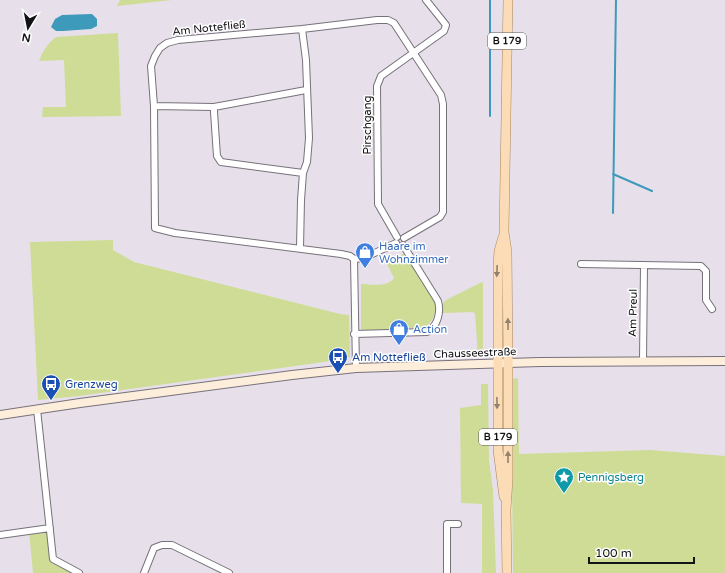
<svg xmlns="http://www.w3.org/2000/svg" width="725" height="573" font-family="'Varela Round',sans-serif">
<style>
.green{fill:#cfdc95}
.water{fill:#3d9abb}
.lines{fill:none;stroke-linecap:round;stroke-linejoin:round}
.stream{stroke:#3d9abb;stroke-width:2}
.street-casing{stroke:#77717a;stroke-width:8}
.secondary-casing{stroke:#77717a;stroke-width:10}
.primary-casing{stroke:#a8865e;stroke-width:10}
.street{stroke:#fff;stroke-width:6}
.secondary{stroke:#fdeddb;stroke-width:8}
.primary{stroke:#fbdcb6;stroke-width:9}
.oneway{fill:#93816e}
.labels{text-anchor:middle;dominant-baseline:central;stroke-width:3;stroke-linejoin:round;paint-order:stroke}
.shield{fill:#fff;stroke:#5a595b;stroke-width:1}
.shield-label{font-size:10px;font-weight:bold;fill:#141215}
.street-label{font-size:11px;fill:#141215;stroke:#fff}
.shop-label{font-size:11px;fill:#366cbe;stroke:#fff;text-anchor:start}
.transit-label{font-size:11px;fill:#164399;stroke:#fff;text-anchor:start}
.culture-label{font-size:11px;fill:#0d838f;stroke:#fff;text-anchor:start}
</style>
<rect width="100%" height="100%" fill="#e7e0ea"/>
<path class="green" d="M120,0h52l-55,6z
M118,33l3,83 -79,1 1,-10h23l-2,-47 -25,1c4,-10 8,-17 17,-24z
M113,240v10l21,12 206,52 9,1 1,42 -26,5 -245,34 -41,4 -8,-158z
M405,253l31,50c1,9 -4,22 -13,25l-62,3v-47c11,0 26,4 33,-6l-7,-14z
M482,282l1,1v64l-2,5 -3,3 -3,-41 -2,-2 -30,1v-10l3,-3z
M518,378l1,76 131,-4 75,6v117h-212l-2,-194z
M481,384h7l1,77 4,29 3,83h-14v-69l-21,-1 -1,-95 21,-3z
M50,528l3,31 19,12v2h-39l-4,-42z"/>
<path class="water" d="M92,14l5,5v7l-6,3 -28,2h-7l-5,-4 4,-8 7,-4z"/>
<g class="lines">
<path class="stream" d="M490,116v-116
M613,174l39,17
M613,213l3,-213"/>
<defs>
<path id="street" d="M154,106l60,1
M303,173l-82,-11 -4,-6 -3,-44v-5l92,-17
M397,237l-19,-33 -1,-118 4,-10 63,-45 2,-6 -20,-25
M396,243l-32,15 -10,1 -4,-3 -9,-2 -166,-21 -20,-5 -1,-122 -3,-40 4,-10 5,-8 7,-5 11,-3 124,-11 75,-9h11l6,3 47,72 2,9v108l-3,5 -36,21
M300,248l1,-48 2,-27 4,-11 2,-24 -3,-78 -4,-31
M354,259l2,109
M581,264l120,2 5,5v29l6,9
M354,334l73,-2c11,-6 14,-20 11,-31l-35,-56
M643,361l1,-96
M37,409l16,150 26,14
M0,535l50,-7
M144,573l10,-25 8,-3h10l57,28
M447,573v-49h11"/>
<path id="secondary" d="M0,415l80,-12 212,-28 64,-7 184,-6 185,-1"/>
<path id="primary" d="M503,237l-4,14 -1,14v185l6,47
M507,573l-1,-63 2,-31v-126l-1,-101 -3,-20 4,-232"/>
</defs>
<use href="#street" class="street-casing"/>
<use href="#secondary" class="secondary-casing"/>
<use href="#primary" class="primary-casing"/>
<use href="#street" class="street"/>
<use href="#secondary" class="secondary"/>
<use href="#primary" class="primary"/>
</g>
<defs><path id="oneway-solid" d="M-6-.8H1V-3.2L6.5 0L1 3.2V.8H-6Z"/></defs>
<g class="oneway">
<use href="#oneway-solid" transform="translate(497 271) rotate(92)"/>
<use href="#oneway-solid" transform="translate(508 324) rotate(-91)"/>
<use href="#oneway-solid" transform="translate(497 403) rotate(89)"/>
<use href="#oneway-solid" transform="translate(508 457) rotate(-90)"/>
</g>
<defs>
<symbol id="shop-pin" viewBox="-11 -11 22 30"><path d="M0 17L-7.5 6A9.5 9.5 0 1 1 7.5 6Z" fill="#3f7fe0" stroke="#fff"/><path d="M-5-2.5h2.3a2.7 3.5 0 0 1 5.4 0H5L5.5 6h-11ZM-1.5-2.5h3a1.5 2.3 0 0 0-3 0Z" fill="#fff"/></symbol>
<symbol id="bus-pin" viewBox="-11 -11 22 30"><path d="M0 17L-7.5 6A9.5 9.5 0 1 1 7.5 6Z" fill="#1a4fb4" stroke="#fff"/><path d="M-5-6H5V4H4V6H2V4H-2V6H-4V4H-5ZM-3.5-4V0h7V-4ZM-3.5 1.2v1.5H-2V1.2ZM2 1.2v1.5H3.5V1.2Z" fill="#fff"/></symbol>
<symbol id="sight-pin" viewBox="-11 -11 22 30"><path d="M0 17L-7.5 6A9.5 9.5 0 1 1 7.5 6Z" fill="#0f9aa8" stroke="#fff"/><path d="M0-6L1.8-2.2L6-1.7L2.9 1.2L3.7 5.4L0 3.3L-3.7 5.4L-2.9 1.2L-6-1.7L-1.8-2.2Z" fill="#fff"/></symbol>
</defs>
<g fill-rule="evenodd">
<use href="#shop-pin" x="354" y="241" width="22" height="30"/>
<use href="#shop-pin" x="388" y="318" width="22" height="30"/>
<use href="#bus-pin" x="327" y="346" width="22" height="30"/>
<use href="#bus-pin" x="40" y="373" width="22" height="30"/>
<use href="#sight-pin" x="553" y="466" width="22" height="30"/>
</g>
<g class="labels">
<g class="shield">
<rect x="488" y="33" width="38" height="16" rx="3"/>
<rect x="479" y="429" width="38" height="16" rx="3"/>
</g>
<g class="shield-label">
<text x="507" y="41">B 179</text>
<text x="498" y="437">B 179</text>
</g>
<g class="street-label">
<text transform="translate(209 28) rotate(-6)">Am Nottefließ</text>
<text transform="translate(367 125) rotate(-90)">Pirschgang</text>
<text transform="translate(633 313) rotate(-89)">Am Preul</text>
<text transform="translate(475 353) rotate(-2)">Chausseestraße</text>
</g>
<g class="shop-label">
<text x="379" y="246">Haare im<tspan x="379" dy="13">Wohnzimmer</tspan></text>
<text x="413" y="329">Action</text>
</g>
<g class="transit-label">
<text x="352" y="357">Am Nottefließ</text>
<text x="65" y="384">Grenzweg</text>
</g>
<g class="culture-label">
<text x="578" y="477">Pennigsberg</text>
</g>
</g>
<g transform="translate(28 28) rotate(190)" stroke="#ffffff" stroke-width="3" paint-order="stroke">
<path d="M0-3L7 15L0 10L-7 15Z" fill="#141215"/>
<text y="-6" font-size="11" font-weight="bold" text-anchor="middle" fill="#141215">N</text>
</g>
<path d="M589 557v6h105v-6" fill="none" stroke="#141215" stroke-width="2"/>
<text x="595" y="557" font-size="12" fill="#141215" stroke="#ffffff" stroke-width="3" paint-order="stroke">100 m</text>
</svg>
